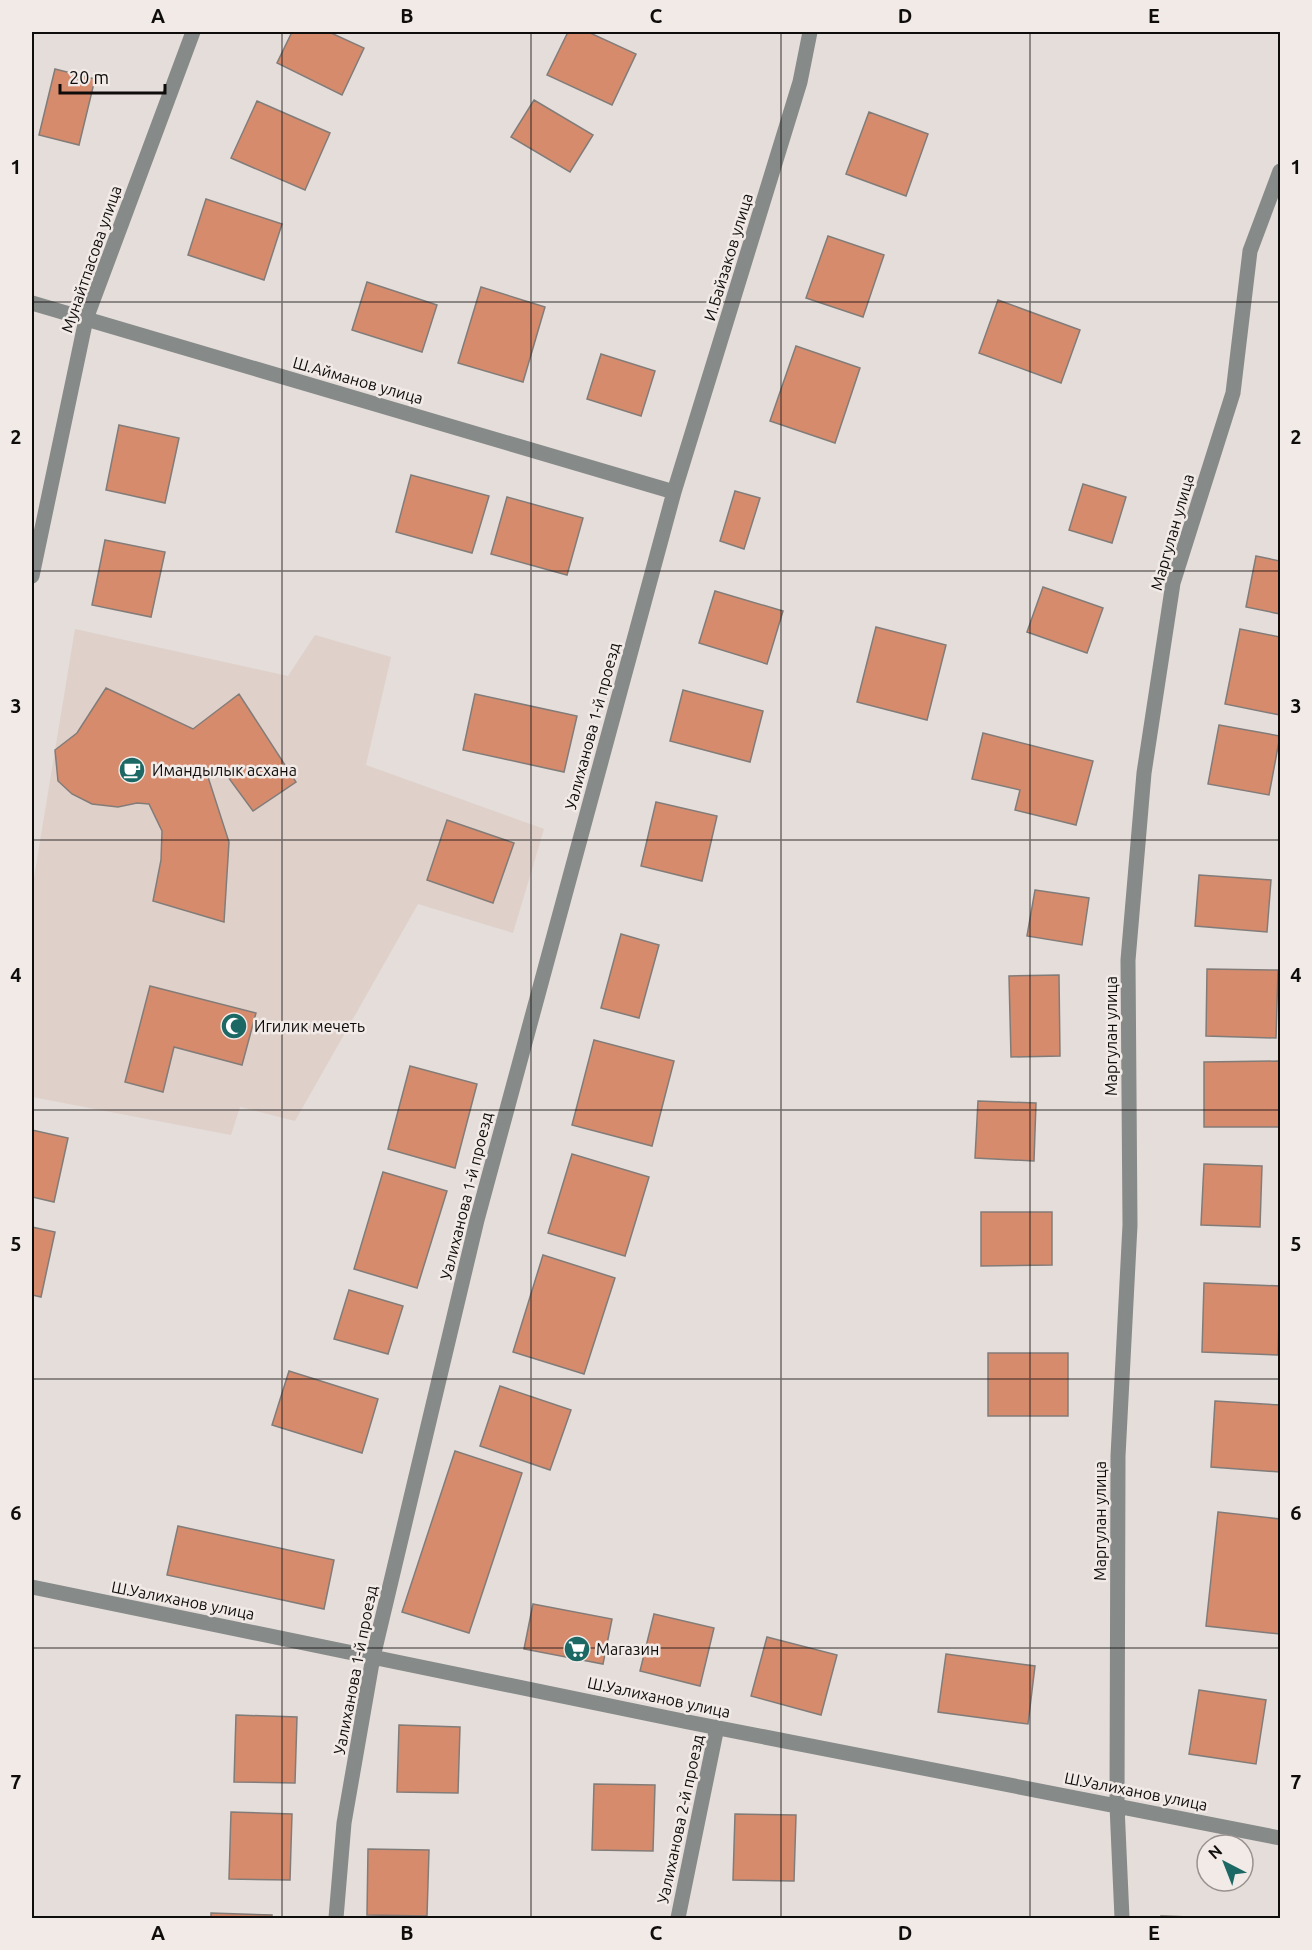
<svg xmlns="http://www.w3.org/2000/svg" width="1312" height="1950" font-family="Ubuntu,sans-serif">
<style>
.built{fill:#dfd0ca}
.building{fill:#d68b6d;stroke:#827c79;stroke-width:1.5}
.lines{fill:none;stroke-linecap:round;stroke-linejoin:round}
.street{stroke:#868a89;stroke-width:15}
.grid{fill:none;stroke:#0f0d0c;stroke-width:1.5;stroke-opacity:0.55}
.labels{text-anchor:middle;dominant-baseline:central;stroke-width:5;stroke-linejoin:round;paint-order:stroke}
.street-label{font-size:16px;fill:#0f0d0c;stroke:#f1eae7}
.poi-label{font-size:16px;fill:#0f0d0c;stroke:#f1eae7;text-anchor:start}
.neatline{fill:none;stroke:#0f0d0c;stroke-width:2}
.grid-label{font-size:20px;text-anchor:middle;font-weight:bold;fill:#0f0d0c}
</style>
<rect width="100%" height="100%" fill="#e4ddda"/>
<path class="built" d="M75,629l213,47 27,-41 76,22 -25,108 178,64 -31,104 -95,-29 -123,217 -55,-14 -9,28 -199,-38v-207z"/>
<path class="building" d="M292,32h37l35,16 -22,47 -65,-32z
M568,32h20l48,22 -24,51 -65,-30z
M55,69l40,10 -16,66 -40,-10z
M534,100l59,35 -23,37 -59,-35z
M257,101l73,32 -25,57 -74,-32z
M869,112l59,22 -22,62 -60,-22z
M206,199l76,25 -18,56 -76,-25z
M828,236l56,19 -21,62 -57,-19z
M367,282l70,23 -15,47 -70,-22z
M481,287l64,20 -22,75 -65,-19z
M998,300l82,30 -19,53 -82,-30z
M796,346l64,22 -25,75 -65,-22z
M601,354l54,17 -14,45 -54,-17z
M119,425l60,13 -14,65 -59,-13z
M411,475l78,21 -17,57 -76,-21z
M1083,484l43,13 -14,46 -43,-13z
M735,491l25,7 -16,51 -24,-8z
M507,497l76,21 -16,57 -76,-21z
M105,540l60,12 -14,65 -59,-12z
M1256,556l24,5v53l-34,-7z
M1043,587l60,21 -16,45 -60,-21z
M715,591l68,20 -16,53 -68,-21z
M876,627l70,18 -19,75 -70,-18z
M1240,629l40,8v78l-55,-11z
M106,688l87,41 46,-35 57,88 -43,29 -33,-45 -12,11 21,65 -5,80 -71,-21 8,-41 1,-29 -13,-27 -12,-1 -19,4 -26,-3 -20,-10 -14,-13 -3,-31 22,-17z
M683,690l80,21 -13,51 -80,-21z
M475,694l102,22 -13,56 -101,-22z
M1219,725l61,11 -11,59 -61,-11z
M983,733l110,28 -17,64 -61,-15 5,-20 -48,-11z
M656,802l61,14 -15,65 -61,-15z
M447,820l67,23 -21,60 -66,-23z
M1199,875l72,5 -4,52 -72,-6z
M1035,890l54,8 -7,47 -55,-9z
M621,934l38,11 -20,73 -38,-10z
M1207,969l71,1 -2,68 -70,-2z
M1059,975l1,81 -49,1 -2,-81z
M150,986l106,27 -14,52 -68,-18 -11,45 -38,-10z
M594,1040l80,21 -22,85 -80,-21z
M1280,1061v66h-76v-65z
M410,1066l67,18 -22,84 -67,-19z
M978,1101l58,2 -2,58 -59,-3z
M32,1130l36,8 -14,64 -22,-5z
M572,1154l77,23 -24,79 -77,-23z
M1204,1164l58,2 -2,61 -59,-2z
M383,1172l64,19 -30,97 -63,-19z
M981,1212h71v53l-71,1z
M32,1227l23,5 -14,65 -9,-2z
M543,1255l72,23 -31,96 -71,-22z
M1204,1283l76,3 -2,69 -76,-3z
M349,1290l54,16 -15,48 -54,-15z
M988,1353h80v63h-80z
M289,1371l89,28 -16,54 -90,-28z
M500,1386l71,24 -21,60 -70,-24z
M1215,1401l65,4v67l-69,-5z
M455,1451l67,22 -53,160 -67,-21z
M1218,1512l62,7v115l-74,-8z
M178,1526l156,34 -10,49 -157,-34z
M533,1604l79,15 -9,45 -79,-15z
M654,1614l60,14 -14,58 -60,-15z
M767,1637l70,18 -16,60 -70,-19z
M946,1654l89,12 -7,58 -90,-12z
M1199,1690l67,10 -10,64 -67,-10z
M236,1715l61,2 -2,66 -61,-1z
M399,1725l61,2 -2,66 -61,-1z
M594,1784l61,1 -2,66 -61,-1z
M231,1812l61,2 -2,66 -61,-1z
M735,1814l61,1 -2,66 -61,-1z
M368,1849l61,1 -2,66 -60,-1z
M211,1913l61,2v3h-61z
M1161,1916l60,2h-60z"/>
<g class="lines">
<path class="street" d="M32,303l642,189
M32,576l54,-257 107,-287
M32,1587l656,135 592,116
M336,1918l8,-95 29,-166 104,-437 197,-728 126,-410 10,-50
M678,1918l39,-191
M1122,1918l-5,-112 1,-350 12,-231 -2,-265 16,-187 29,-190 60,-190 17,-142 30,-80"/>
</g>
<path class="grid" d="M282,32v1886M531,32v1886M781,32v1886M1030,32v1886M32,302h1248M32,571h1248M32,840h1248M32,1110h1248M32,1379h1248M32,1648h1248"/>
<defs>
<symbol id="cafe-disc" viewBox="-11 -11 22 22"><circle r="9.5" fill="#1c6864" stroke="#f1eae7"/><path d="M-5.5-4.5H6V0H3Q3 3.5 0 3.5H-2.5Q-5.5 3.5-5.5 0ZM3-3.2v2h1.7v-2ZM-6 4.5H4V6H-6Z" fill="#fff"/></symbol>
<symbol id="mosque-disc" viewBox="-11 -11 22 22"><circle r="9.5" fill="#1c6864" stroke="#f1eae7"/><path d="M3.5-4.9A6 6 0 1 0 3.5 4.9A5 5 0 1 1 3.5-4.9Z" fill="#fff"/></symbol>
<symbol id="supermarket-disc" viewBox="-11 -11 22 22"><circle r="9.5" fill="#1c6864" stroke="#f1eae7"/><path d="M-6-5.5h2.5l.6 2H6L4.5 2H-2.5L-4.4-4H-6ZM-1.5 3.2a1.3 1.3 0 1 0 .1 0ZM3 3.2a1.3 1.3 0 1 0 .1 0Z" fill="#fff"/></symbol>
</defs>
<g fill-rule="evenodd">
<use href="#cafe-disc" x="117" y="755" width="30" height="30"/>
<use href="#mosque-disc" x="219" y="1011" width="30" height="30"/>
<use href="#supermarket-disc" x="562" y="1634" width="30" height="30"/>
</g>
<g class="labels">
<g class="street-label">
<text transform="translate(728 257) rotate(-73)">И.Байзаков улица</text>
<text transform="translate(91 259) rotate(-71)">Мунайтпасова улица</text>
<text transform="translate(358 380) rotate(16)">Ш.Айманов улица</text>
<text transform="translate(1172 532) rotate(-74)">Маргулан улица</text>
<text transform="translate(592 726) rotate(-75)">Уалиханова 1-й проезд</text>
<text transform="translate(1111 1036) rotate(-90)">Маргулан улица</text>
<text transform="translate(466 1196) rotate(-76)">Уалиханова 1-й проезд</text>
<text transform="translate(1100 1521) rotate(-90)">Маргулан улица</text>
<text transform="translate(183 1600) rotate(11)">Ш.Уалиханов улица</text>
<text transform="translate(355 1670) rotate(-79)">Уалиханова 1-й проезд</text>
<text transform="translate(659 1697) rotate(12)">Ш.Уалиханов улица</text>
<text transform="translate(1136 1791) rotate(11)">Ш.Уалиханов улица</text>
<text transform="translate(680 1819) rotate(-78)">Уалиханова 2-й проезд</text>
</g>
<g class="poi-label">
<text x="152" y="770">Имандылык асхана</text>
<text x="254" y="1026">Игилик мечеть</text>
<text x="596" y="1649">Магазин</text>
</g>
</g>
<rect width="1312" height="1950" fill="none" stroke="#f1eae7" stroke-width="66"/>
<g transform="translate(1225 1863) rotate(318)"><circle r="28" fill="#f1eae7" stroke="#97928f" stroke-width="1.5"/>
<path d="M0-4.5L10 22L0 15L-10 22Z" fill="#1c6864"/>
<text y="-9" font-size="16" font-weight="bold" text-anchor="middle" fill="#0f0d0c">N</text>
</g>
<path d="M60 84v9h105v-9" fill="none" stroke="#0f0d0c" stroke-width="3"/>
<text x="69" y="84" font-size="18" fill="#0f0d0c" stroke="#f1eae7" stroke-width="4.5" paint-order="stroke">20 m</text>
<rect x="33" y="33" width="1246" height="1884" class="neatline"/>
<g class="grid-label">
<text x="158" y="23">A</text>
<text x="407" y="23">B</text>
<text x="656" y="23">C</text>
<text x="905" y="23">D</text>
<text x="1154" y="23">E</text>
<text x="16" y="174">1</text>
<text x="1296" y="174">1</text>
<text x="16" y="444">2</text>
<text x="1296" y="444">2</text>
<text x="16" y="713">3</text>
<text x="1296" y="713">3</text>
<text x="16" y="982">4</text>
<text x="1296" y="982">4</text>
<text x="16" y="1251">5</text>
<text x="1296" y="1251">5</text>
<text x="16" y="1520">6</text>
<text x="1296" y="1520">6</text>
<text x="16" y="1789">7</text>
<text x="1296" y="1789">7</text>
<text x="158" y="1940">A</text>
<text x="407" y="1940">B</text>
<text x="656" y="1940">C</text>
<text x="905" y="1940">D</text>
<text x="1154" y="1940">E</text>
</g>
</svg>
